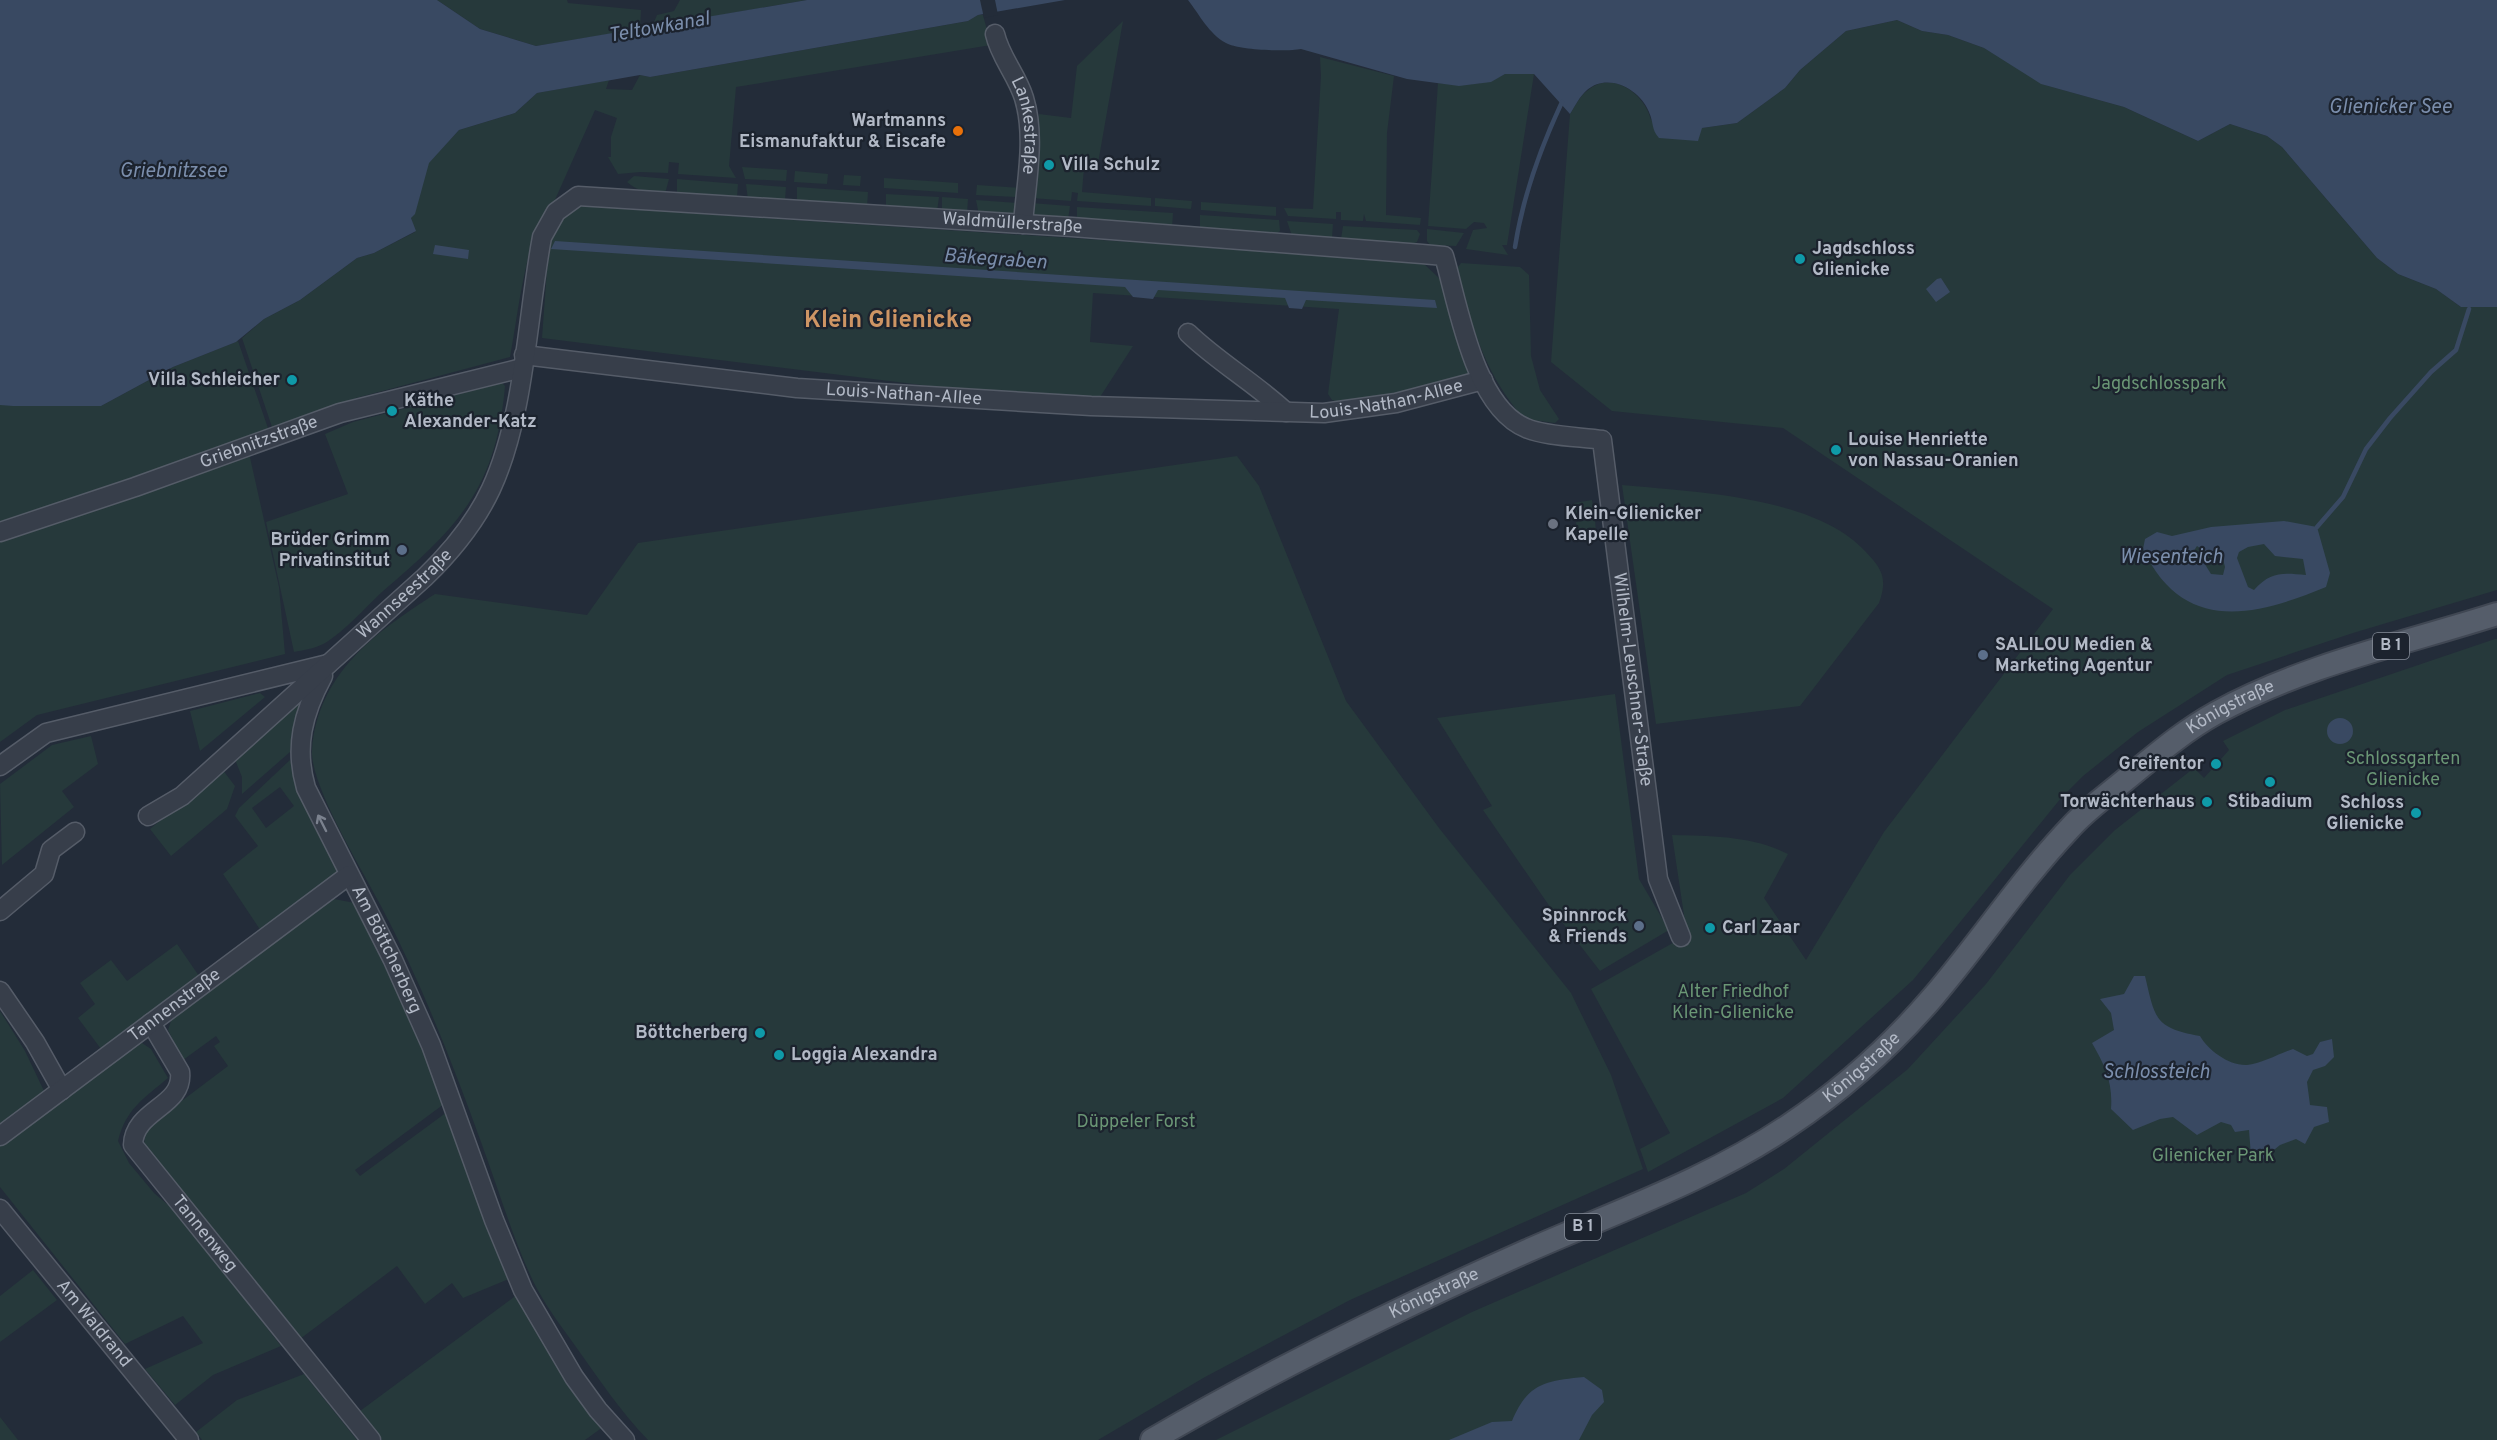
<svg xmlns="http://www.w3.org/2000/svg" width="2497" height="1440" font-family="Overpass,sans-serif">
<style>
.green{fill:#26393b;fill-rule:evenodd}
.water{fill:#394962;fill-rule:evenodd}
.pier{fill:#232c39}
.lines{fill:none;stroke-linecap:round;stroke-linejoin:round}
.stream{stroke:#394962;stroke-width:4.5}
.minor-casing{stroke:#555c68;stroke-width:21}
.major-casing{stroke:#404753;stroke-width:26}
.minor{stroke:#373e4a;stroke-width:18}
.major{stroke:#555d6a;stroke-width:22}
.oneway{stroke:#7b828e}
.food-dot{fill:#e8710a;stroke:#1c232e;stroke-width:2}
.culture-dot{fill:#0f9aa8;stroke:#1c232e;stroke-width:2}
.worship-dot{fill:#6b7280;stroke:#1c232e;stroke-width:2}
.service-dot{fill:#5c6f8a;stroke:#1c232e;stroke-width:2}
.labels{text-anchor:middle;dominant-baseline:central;stroke-width:4.5;stroke-linejoin:round;paint-order:stroke}
.shield{fill:#1c232e;stroke:#858c98;stroke-width:1.5}
.shield-label{font-size:16px;font-weight:bold;fill:#b2b9c6}
.poi-label{font-size:18px;font-weight:bold;fill:#b2b9c6;stroke:#1c232e;text-anchor:end}
.street-label{font-size:18px;fill:#b2b9c6;stroke:#1c232e}
.park-label{font-size:18px;fill:#6a9675;stroke:#1c232e}
.water-label{font-size:20px;font-style:italic;fill:#7b8eac;stroke:#1c232e}
.district-label{font-size:24px;font-weight:bold;fill:#ce9564;stroke:#1c232e}
</style>
<rect width="100%" height="100%" fill="#232c39"/>
<path class="green" d="M437,0h130l1,3 73,7 -1,19 -104,17 -56,-17z
M680,0h127l-155,27 5,-12 17,-4z
M978,15h5l8,30 -255,42 -7,79 7,12 -58,-4 1,-11 -10,-1 -1,11 -28,-1 -22,2 -10,-17h3v-20l6,-19 -22,-8 -45,101c-24,18 -33,112 -40,146l-154,41 -83,32 -31,-92 22,-19 36,-19 57,-42 17,-5 41,-21 -4,-14 17,-55 31,-33 56,-17 22,-20 72,-13 -3,9 26,1 8,-15 10,2 318,-56z
M1897,20l25,11 26,4 36,13 61,37 79,22 74,34 32,-17 37,12 15,11 95,111 21,16 38,15 25,18h36v283l-144,43 -126,42 -89,57 -55,44 -22,22 -148,182 -130,118 -135,74 -8,-23 30,-16 -79,-144 96,-54 -15,-100c40,1 81,1 116,19l-24,44 42,62 78,-128 169,-223 -270,-181 -171,-17 -61,-49 19,-248c5,-8 10,-18 17,-23 24,-22 58,3 64,29l51,8 35,-5 48,-35 15,-18 46,-39z
M1123,21l-26,148 -13,-2 -2,25 69,6v8l-74,-5 1,-8 -6,-1 -1,9 -39,-3 7,-84 32,4 6,-52z
M1320,57l74,19 -7,57 -1,82 35,3 -1,7 -54,-4 -2,-7 -1,7 -22,-1v-8h-5v7l-48,-3 -4,-8 29,1 8,-133z
M1505,74h29l-27,171h-5l6,10 -42,-6 7,-19 14,-2 -3,-5 -10,-1 -8,7 -38,-3 10,-143c24,3 46,3 67,-9z
M742,167l45,3 -1,11 -41,-2z
M795,171l33,3 -1,10 -33,-2z
M844,175l17,1 -1,10 -17,-1z
M634,176l35,3 -4,15c-14,-1 -27,-2 -38,-12z
M884,178l74,5v10l-74,-5z
M677,179l61,5 -1,13 -60,-2z
M746,184l40,3 -1,13h-37z
M977,185l44,3 -5,9 -40,-2z
M797,187l71,5 -1,15 -70,-4z
M886,194l53,3 -2,15 -51,-3z
M942,197l26,2 -1,15 -25,-1z
M1155,198l37,3 -1,8 -36,-3z
M976,200l43,3 -4,11 -36,1z
M1201,202l75,5v9l-75,-6z
M581,203l119,11 705,46 19,4 16,15 20,72 11,25c-35,10 -104,35 -139,24l-4,-6 11,-85 -246,-16 -3,49 43,4 -33,51 -138,-7 -420,-52 6,-82 -7,-1 19,-38z
M1031,203l39,3 -2,14 -35,-2z
M1077,207l96,6 -1,15 -95,-7z
M1200,215l79,5 1,11 -5,4 -75,-5z
M1287,221l46,3 -1,14 -40,-2z
M1343,226l74,4 3,4 -3,8 -5,2 -71,-5z
M1427,229l37,4 -8,13 -26,-1 -3,-4z
M1461,263l59,4 9,8 2,81 9,34 19,29 -4,4 -31,-4c-39,-46 -48,-83 -66,-139v-13z
M238,341l31,90 -269,94v-120l101,1 72,-39z
M502,383l3,3c-9,103 -47,141 -122,205 -15,14 -45,47 -62,54 -8,4 -18,5 -27,7l-28,-130 82,-28 -23,-60 28,-12z
M249,453l30,134 6,67 -248,61 -37,27v-204l192,-61z
M1237,456l22,30 87,215 93,127 132,165 40,82 32,94 -293,131 -145,77 -107,63h-450c-28,-29 -49,-61 -72,-93 -15,-21 -32,-43 -43,-66 -21,-45 -35,-93 -52,-139 -29,-80 -60,-160 -100,-236 -18,-35 -71,-120 -69,-156 6,-77 64,-118 123,-156l152,21 51,-72z
M1622,485c72,7 192,11 243,66 17,18 23,27 14,52l-79,103 -144,18z
M1592,500l2,14 -18,2 -2,-13z
M1595,519l1,14 -19,2 -1,-13z
M2495,639h2v801h-1281l256,-128 274,-119 38,-24 124,-100 78,-85 84,-109 45,-45 79,-62 10,10 25,-28 -6,-9 62,-31z
M307,692l-12,26 -5,34 -48,42v-17l-8,-20z
M260,693l5,4 -65,54 -10,-40z
M1615,694l24,185 30,51 -69,41 -52,-67 -65,-94 9,-4 -55,-88z
M91,736l7,28 -36,27 12,16 -72,58 -2,-81 52,-39z
M290,760l11,39 35,66 1,7 -76,59 -38,-57 35,-28 -23,-30 4,-8zM280,787l14,19 -28,22 -14,-20z
M222,769l13,17 -8,23 -56,47 -21,-27z
M334,899l21,4 69,147 20,54 -89,66 5,6 87,-64 64,166 -48,20 -11,-15 -27,21 -28,-38 -97,73 -156,-195 2,-12 25,-23 57,-43 -14,-20 6,-4 -4,-6 -33,24 -15,-30 4,-12z
M177,944l22,32 -98,73 -23,-31 17,-14 -15,-21 31,-23 16,21z
M0,1011l25,40 19,40 -44,33z
M142,1043l9,6 17,29c-25,21 -42,31 -50,63l11,22 25,30 26,22 101,131 -68,29 -38,30 -30,-36 58,-26 -20,-27 -58,28 -125,-157v-41l103,-77z
M33,1270l24,30 -57,42v-46z
M518,1294l85,133 -18,13h-203l-22,-29z
M304,1374l53,66h-155l-6,-8 41,-32z
M0,1417l18,23h-18z"/>
<path class="water" d="M0,0h437l43,29 56,17 271,-46h258l-87,15 -10,6 -318,56 -10,-2 -103,18 -22,20 -56,17 -30,33 -14,51 -4,4 5,13 -42,22 -17,5 -57,42 -36,19 -28,23 -63,25 -72,39h-88l-13,-1z
M1188,0h1309v307h-36l-25,-18 -38,-15 -21,-16 -95,-111 -15,-11 -37,-12 -32,17 -74,-34 -83,-23 -57,-36 -36,-13 -26,-4 -25,-11 -51,11 -46,39 -15,18 -48,35 -35,5 -4,13 -39,-3c-8,-9 -5,-15 -10,-26 -9,-23 -41,-40 -62,-22 -7,6 -12,16 -17,24l-36,-40h-29l-14,8 -32,4 -52,-7 -106,-30c-15,3 -63,1 -75,-6 -17,-9 -27,-29 -38,-43z
M555,241l880,59 2,8 -131,-8 -4,9 -13,-1 -4,-10 -127,-8 -5,9 -20,-2 -8,-10 -574,-38z
M435,245l34,5 -1,9 -35,-5z
M1941,278l9,14 -14,10 -10,-13 11,-10z
M2284,521l33,6 13,46 -4,14c-72,30 -143,47 -183,-38l2,-10 12,-7 15,4 39,-9zM2264,544l11,12 28,3 3,16c-23,-2 -35,-4 -52,15l-6,-3 -11,-29 2,-6 9,-5zM2197,546l16,11 10,2 2,8 -2,8 -12,-1 -10,-16 -8,-6z
M2327 731a13 13 0 1 1 26 0a13 13 0 1 1-26 0Z
M2134,976h11c10,42 9,52 55,60 8,14 29,30 47,29 14,-1 33,-12 46,-16l14,7 6,-2 7,-12 12,-3 2,18 -9,9 -12,4 -6,12 3,23 17,2 2,15 -15,5 -9,17 -9,-5 -16,6 -22,18 -7,-7 -2,-26 -14,2 -4,-7 -10,-3 -24,13 -24,-18 -13,2 -27,11 -22,-21c2,-27 -6,-43 -19,-66l22,-13 -3,-17 -11,-14 24,-5z
M1584,1377l18,13 2,12 -12,13 -13,25h-130l43,-18 20,-1c16,-38 33,-40 72,-44z"/>
<path class="pier" d="M980,0h15l3,15 -14,3z"/>
<g class="lines">
<path class="stream" d="M1515,247c8,-52 25,-98 47,-145
M2317,527l26,-30 23,-48 24,-31 41,-46 25,-22 13,-41"/>
<defs>
<g id="minor">
<path id="s1" d="M995,34c5,23 22,41 29,64 12,39 2,85 -1,126"/>
<path d="M1188,333c30,29 67,50 98,79"/>
<path id="s2" d="M524,355l273,33 294,18 233,7 72,-10 87,-23"/>
<path id="s3" d="M0,532l135,-45 205,-74 182,-45"/>
<path id="s4" d="M323,676c-20,37 -29,71 -17,112l87,172 38,85 63,175 29,70 51,87 24,33 27,30"/>
<path d="M0,766l46,-33 282,-69"/>
<path id="s5" d="M148,816l34,-20 243,-219c27,-26 50,-54 66,-88 34,-73 36,-172 51,-252l14,-25 22,-16 494,31 350,27 22,2c14,48 30,151 82,172 17,8 56,9 76,12l56,439 23,58"/>
<path d="M0,911l44,-37 7,-24 24,-18"/>
<path d="M0,991l35,51 27,48"/>
<path id="s6" d="M151,1023l29,49c4,35 -46,37 -47,73l238,295"/>
<path id="s7" d="M0,1136l349,-261"/>
<path id="s8" d="M0,1209l189,231"/>
</g>
<g id="major">
<path id="s9" d="M1152,1440c120,-70 247,-132 375,-189 88,-39 181,-71 261,-125 54,-36 103,-80 145,-129 47,-55 87,-116 137,-169 14,-16 32,-29 49,-43 31,-25 61,-52 97,-72 87,-48 187,-69 281,-99"/>
</g>
</defs>
<use href="#minor" class="minor-casing"/>
<use href="#major" class="major-casing"/>
<use href="#minor" class="minor"/>
<use href="#major" class="major"/>
</g>
<defs><path id="oneway-shaft" d="M-6 0H5M1.5-3L5.5 0L1.5 3" fill="none" stroke-width="1.6" stroke-linecap="round" stroke-linejoin="round" transform="scale(1.5)"/></defs>
<use class="oneway" href="#oneway-shaft" transform="translate(322 823) rotate(-117)"/>
<circle class="food-dot" cx="958" cy="131" r="6"/>
<g class="culture-dot">
<circle cx="1049" cy="165" r="6"/>
<circle cx="1800" cy="259" r="6"/>
<circle cx="292" cy="380" r="6"/>
<circle cx="392" cy="411" r="6"/>
<circle cx="1836" cy="450" r="6"/>
<circle cx="2216" cy="764" r="6"/>
<circle cx="2270" cy="782" r="6"/>
<circle cx="2207" cy="802" r="6"/>
<circle cx="2416" cy="813" r="6"/>
<circle cx="1710" cy="928" r="6"/>
<circle cx="760" cy="1033" r="6"/>
<circle cx="779" cy="1055" r="6"/>
</g>
<circle class="worship-dot" cx="1553" cy="524" r="6"/>
<g class="service-dot">
<circle cx="402" cy="550" r="6"/>
<circle cx="1983" cy="655" r="6"/>
<circle cx="1639" cy="926" r="6"/>
</g>
<g class="labels">
<g class="shield">
<rect x="2373" y="633" width="36" height="26" rx="4.5"/>
<rect x="1565" y="1214" width="36" height="26" rx="4.5"/>
</g>
<g class="shield-label">
<text x="2391" y="646">B 1</text>
<text x="1583" y="1227">B 1</text>
</g>
<g class="poi-label">
<text x="946" y="121">Wartmanns<tspan x="946" dy="21">Eismanufaktur &amp; Eiscafe</tspan></text>
<text x="1061" y="165" text-anchor="start">Villa Schulz</text>
<text x="1812" y="249" text-anchor="start">Jagdschloss<tspan x="1812" dy="21">Glienicke</tspan></text>
<text x="280" y="380">Villa Schleicher</text>
<text x="404" y="401" text-anchor="start">Käthe<tspan x="404" dy="21">Alexander-Katz</tspan></text>
<text x="1848" y="440" text-anchor="start">Louise Henriette<tspan x="1848" dy="21">von Nassau-Oranien</tspan></text>
<text x="1565" y="514" text-anchor="start">Klein-Glienicker<tspan x="1565" dy="21">Kapelle</tspan></text>
<text x="390" y="540">Brüder Grimm<tspan x="390" dy="21">Privatinstitut</tspan></text>
<text x="1995" y="645" text-anchor="start">SALILOU Medien &amp;<tspan x="1995" dy="21">Marketing Agentur</tspan></text>
<text x="2204" y="764">Greifentor</text>
<text x="2195" y="802">Torwächterhaus</text>
<text x="2270" y="802" text-anchor="middle">Stibadium</text>
<text x="2404" y="803">Schloss<tspan x="2404" dy="21">Glienicke</tspan></text>
<text x="1627" y="916">Spinnrock<tspan x="1627" dy="21">&amp; Friends</tspan></text>
<text x="1722" y="928" text-anchor="start">Carl Zaar</text>
<text x="748" y="1033">Böttcherberg</text>
<text x="791" y="1055" text-anchor="start">Loggia Alexandra</text>
</g>
<g class="street-label">
<text stroke="none"><textPath href="#s1" startOffset="98">Lankestraße</textPath></text>
<text stroke="none"><textPath href="#s5" startOffset="1226">Waldmüllerstraße</textPath></text>
<text stroke="none"><textPath href="#s2" startOffset="382">Louis-Nathan-Allee</textPath></text>
<text stroke="none"><textPath href="#s2" startOffset="866">Louis-Nathan-Allee</textPath></text>
<text stroke="none"><textPath href="#s3" startOffset="274">Griebnitzstraße</textPath></text>
<text stroke="none"><textPath href="#s5" startOffset="340">Wannseestraße</textPath></text>
<text stroke="none"><textPath href="#s5" startOffset="2174">Wilhelm-Leuschner-Straße</textPath></text>
<text stroke="none"><textPath href="#s9" startOffset="1324">Königstraße</textPath></text>
<text stroke="none"><textPath href="#s4" startOffset="297">Am Böttcherberg</textPath></text>
<text stroke="none"><textPath href="#s7" startOffset="218">Tannenstraße</textPath></text>
<text stroke="none"><textPath href="#s9" startOffset="804">Königstraße</textPath></text>
<text stroke="none"><textPath href="#s6" startOffset="262">Tannenweg</textPath></text>
<text stroke="none"><textPath href="#s9" startOffset="318">Königstraße</textPath></text>
<text stroke="none"><textPath href="#s8" startOffset="148">Am Waldrand</textPath></text>
</g>
<g class="park-label">
<text x="2159" y="384">Jagdschlosspark</text>
<text x="2403" y="759">Schlossgarten<tspan x="2403" dy="21">Glienicke</tspan></text>
<text x="1733" y="992">Alter Friedhof<tspan x="1733" dy="21">Klein-Glienicke</tspan></text>
<text x="1136" y="1122">Düppeler Forst</text>
<text x="2213" y="1156">Glienicker Park</text>
</g>
<g class="water-label">
<text transform="translate(659 28) rotate(-10)">Teltowkanal</text>
<text x="2390" y="108">Glienicker See</text>
<text x="173" y="172">Griebnitzsee</text>
<text transform="translate(995 260) rotate(4)">Bäkegraben</text>
<text x="2171" y="558">Wiesenteich</text>
<text x="2156" y="1073">Schlossteich</text>
</g>
<g class="district-label">
<text x="888" y="321">Klein Glienicke</text>
</g>
</g>
</svg>
